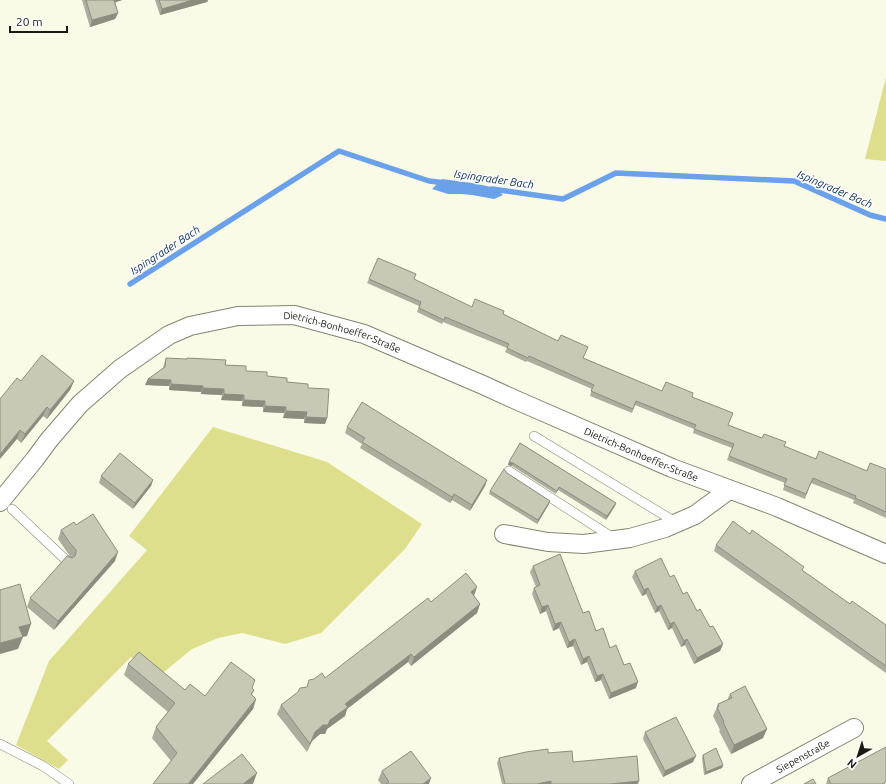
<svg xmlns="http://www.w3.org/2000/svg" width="886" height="784" font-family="Ubuntu,sans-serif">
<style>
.green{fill:#dddf8c}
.water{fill:#6ba0eb}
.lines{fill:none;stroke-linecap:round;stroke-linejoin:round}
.stream{stroke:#6ba0eb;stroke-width:5.5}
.lane-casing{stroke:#848472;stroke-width:10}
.street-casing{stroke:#848472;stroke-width:20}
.lane{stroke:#fff;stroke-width:9}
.street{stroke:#fff;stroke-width:18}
.wall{fill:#acad9c}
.shaded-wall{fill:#8c8d7f}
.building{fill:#c8c9b5;stroke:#8c8d7f}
.labels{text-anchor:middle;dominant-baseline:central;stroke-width:3;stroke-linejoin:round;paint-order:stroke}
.street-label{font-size:10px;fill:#1a1a13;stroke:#fff}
.water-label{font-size:11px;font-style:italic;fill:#072b59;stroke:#fff}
</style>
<rect width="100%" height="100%" fill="#fafbe6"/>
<path class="green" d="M886,77v84l-21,-2z
M213,427l114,35 95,62 -17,25 -84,84 -36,11 -43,-11 -24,5 -26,11 -33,27 -28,-19 -84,84 21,19 -9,9 -43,-24 33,-84 98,-111 -18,-14z"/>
<path class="water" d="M442,179l30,4 24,5 7,7 -9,4 -22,-4 -11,-1h-13l-16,-5z"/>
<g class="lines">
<path class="stream" d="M492,189l71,10 53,-26 178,8 76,34 16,4
M130,284l209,-133 90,30 17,2"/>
<defs>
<path id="lane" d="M534,436l143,87
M509,471l106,68
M12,509l55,52
M0,744l43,22 26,18"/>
<g id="street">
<path id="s1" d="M0,502l35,-43 14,-19 31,-36 40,-35 49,-34 21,-9 48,-10 56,-1 70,19 119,51 33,15 156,68 105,39 109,47"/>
<path d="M504,534l44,8 36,2 46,-6 35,-10 30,-13 34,-25"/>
<path id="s2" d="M751,784l103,-56"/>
</g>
</defs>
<use href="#lane" class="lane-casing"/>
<use href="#street" class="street-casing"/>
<use href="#lane" class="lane"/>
<use href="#street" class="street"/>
</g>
<path class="wall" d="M82,0h40l-7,2 3,11 -3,6 -25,8z
M155,0h53l-1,2 -47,13z
M369,279l103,28 31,7 80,44 79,33 30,6 36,28 56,21 32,13 51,12 19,-2v49l-33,-15 1,-3 -43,-17 -6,16 -22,-9 2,-7 -58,-23 5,-12 -39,-15 1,-4 -59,-24 -3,8 -42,-17 2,-7 -65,-28 -1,1 -21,-10 2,-4 -64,-26 -1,2 -25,-12 2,-6 -52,-23z
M166,358l59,7 83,23 19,30 -2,6 -21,-1v-4l-21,-1 1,-5 -21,-1v-5l-21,-1v-5l-21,-1 1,-5 -21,-1v-2l-32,-2v-4l-24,-1 3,-6 15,-10 1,-5z
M21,381h53l-4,9 -23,29 -4,-3 -22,27 -4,-4z
M347,427l140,53 -2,6 -15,25 -18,-11 -2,3 -90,-55 2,-4 -17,-11z
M520,443l96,60 -1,3 -9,14 -48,-30 -2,4 -44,-28 -4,-1 1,-3z
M507,473l43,28 -1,3 -12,20 -48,-30 1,-3z
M101,476l52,4 -2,6 -18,23 -34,-26z
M76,525l39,36 -61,69 -27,-23 3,-9 41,-40 -4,-6 -9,-13 3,-9z
M716,545l87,26 47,33 36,21v48l-172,-122z
M533,566l50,47 41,52 12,23 -27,11 -8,-19 -6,2 -8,-20 -6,3 -8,-19 -6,2 -8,-20 -6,3 -7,-20 -6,3 -8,-20 2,-6 2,-1 -6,-15z
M635,571l35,6 53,67 -3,7 -26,13 -9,-19 -4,2 -9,-19 -4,2 -9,-19 -4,2 -9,-19 -4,2 -10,-19z
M474,596l6,8 -3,9 -66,53 -3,-4 -61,47 -2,7 -18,13 -2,5h-5l-8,7 -5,11 -30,-38 4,-9 26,-18 18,-9z
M128,664l57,26 20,6 47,-8 2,2 -2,5 4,4 -3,10 -60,75h-40l18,-23 -19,-23 4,-11 12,-15 -44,-37z
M730,694l37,35 -4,9 -32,16 -12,-23 1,-1 -7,-14 4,-9v-1l1,-2 9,-4z
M645,732l48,30 -30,15 -20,-38z
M548,753l25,9 65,22h-136l-5,-21 2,-5z
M703,755l20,10 -1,3 -18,7 -2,-17z
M382,771l47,13h-48l-3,-4z
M828,778l58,6h-60z"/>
<path class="shaded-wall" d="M112,0h10l-11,4z
M193,0h15l-1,2 -47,13 2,-6z
M118,13l-3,6 -25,8 2,-7z
M148,379l23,1 -2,6 -24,-1z
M74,381l-4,9 -23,29 3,-9z
M171,384l32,2 -2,6 -32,-2z
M203,388l21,1 -2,6 -21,-1z
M224,394l20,1 -2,6 -21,-1z
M244,400l21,1 -2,6 -21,-1z
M265,406l21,1 -2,6 -21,-1z
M47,407l-4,9 -22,27 4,-9z
M286,411l21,1 -3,7 -21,-1z
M306,417l21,1 -2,6 -21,-1z
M20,430l-3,9 -17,20v-5z
M509,462l4,1 -1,3 -4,-1z
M153,480l-2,6 -18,23 2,-6z
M487,480l-2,6 -15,25 2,-6z
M454,494l-2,6 -2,3 2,-6z
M550,501l-1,3 -12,20 1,-4z
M616,503l-1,3 -9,14 1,-4z
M118,552l-3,9 -61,69 4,-9z
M477,587l-3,9 -3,-4z
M648,588l-2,6 -4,2 2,-6z
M480,604l-3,9 -66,53 3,-9z
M548,605l-2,6 -6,3 2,-7z
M661,605l-2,6 -4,2 2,-6z
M561,622l-2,6 -6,3 2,-7z
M674,622l-2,6 -4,2 2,-6z
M31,624l-4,12 -12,3 4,-12z
M23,637l-5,12 -18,5v-11z
M575,639l-2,7 -6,2 2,-6z
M687,639l-2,6 -4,2 3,-6z
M723,644l-3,7 -26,13 3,-6z
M411,654l-3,8 -61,47 -2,7 -18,13 -2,5h-5l-8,7 -5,11 8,-20 30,-28z
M589,656l-2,6 -6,3 2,-6z
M603,674l-2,6 -6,2 2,-6z
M638,682l-2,6 -27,11 2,-6z
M256,699l-3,10 -60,75h-5z
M767,729l-4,9 -32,16 3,-9z
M696,756l-3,6 -30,15 2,-6z
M723,765l-1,3 -18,7 2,-3z
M257,773l-4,11h-10z
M431,778l-2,6h-6z
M551,781l-1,3h-13z
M639,781l-1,3h-28z"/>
<path class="building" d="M86,0h28l4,13 -26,7z
M159,0h34l-31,9z
M378,258l38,16 -2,5 58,28 3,-8 29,12 -1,3 55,27 3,-6 27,12 -5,11 79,33 4,-9 27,11 -1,4 41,16 -5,12 34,13 2,-4 22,8 -2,4 32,13 3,-8 48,20 3,-8 16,6v43l-31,-14 1,-2 -43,-18 -7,16 -22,-9 3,-6 -58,-23 5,-12 -40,-15 2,-4 -60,-24 -3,8 -42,-18 3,-6 -65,-29 -1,2 -21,-10 2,-4 -64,-27 -1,3 -25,-12 2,-6 -52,-23z
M42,355l32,26 -24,29 -3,-3 -22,27 -5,-4 -20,24v-55l17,-21 4,3z
M166,358l21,1v-1l39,2 -1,5 21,1v5l21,1v4l20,2v4l21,2v4l21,1 -2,29 -21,-1 1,-5 -21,-1v-4l-21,-1v-5l-21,-1v-5l-20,-1v-5l-21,-1v-2l-32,-2v-4l-23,-1 17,-12z
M362,402l125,78 -15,25 -18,-11 -2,3 -90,-55 3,-4 -18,-11z
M520,443l96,60 -9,13 -48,-29 -2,4 -44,-28 -4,-1z
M120,453l33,27 -18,23 -34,-27z
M504,469l3,4 43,28 -12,19 -48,-29z
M93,514l25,38 -60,69 -28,-23 37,-42 5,2 3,-2 1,-3v-3l-6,-7 -9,-13 13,-8 2,3z
M733,521l17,13 2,-4 30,21 22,16 -2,3 48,34 2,-3 34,24v41l-170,-121z
M560,554l23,59 6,-2 7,20 7,-3 7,20 6,-3 8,20 6,-2 8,19 -27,11 -8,-19 -6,2 -8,-20 -6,3 -8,-20 -6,3 -8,-20 -6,2 -7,-19 -6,2 -8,-19 6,-3 -7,-19z
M661,558l9,19 4,-2 9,19 4,-2 10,19 3,-2 10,18 3,-1 10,18 -26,14 -10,-19 -3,2 -10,-19 -4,2 -9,-19 -4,2 -9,-19 -4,2 -9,-19z
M466,573l11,14 -6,5 9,12 -66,53 -3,-3 -66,50 3,3 -18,13 -2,5h-5l-8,7 -5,12 -29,-39 17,-13 2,-4 7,-1 2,-7 5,-1 8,-6 3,5 103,-80 3,4z
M20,584l11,40 -12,3 4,10 -23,6v-53z
M139,652l46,38 5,-6 15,12 26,-34 24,18 -3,8 2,2 -3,4 5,5 -68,85h-35l24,-31 -21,-26 19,-24 -47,-39z
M745,686l22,43 -33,16 -11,-23h1l-7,-15 2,-1 -1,-2 14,-6 -2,-4z
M676,717l20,39 -31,15 -20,-39z
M886,747v35h-1v1l-2,1h-52l-3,-6z
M716,748l7,17 -17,7 -3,-17z
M548,749v4l24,-2 1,11 64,-6 2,25 -29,3h-59v-3l-14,3h-32l-6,-26 27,-6z
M411,751l20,27 -8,6h-37l3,-2 -7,-11z
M242,754l15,19 -14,11h-40z
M813,779l3,5h-12z"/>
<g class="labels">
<g class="street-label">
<text stroke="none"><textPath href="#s1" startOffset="418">Dietrich-Bonhoeffer-Straße</textPath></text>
<text stroke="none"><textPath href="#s1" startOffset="742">Dietrich-Bonhoeffer-Straße</textPath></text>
<text stroke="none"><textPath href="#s2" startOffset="59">Siepenstraße</textPath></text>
</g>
<g class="water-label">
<text transform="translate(494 179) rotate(8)">Ispingrader Bach</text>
<text transform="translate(835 189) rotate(23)">Ispingrader Bach</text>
<text transform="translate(165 250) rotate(-33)">Ispingrader Bach</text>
</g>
</g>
<g transform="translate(858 756) rotate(219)" stroke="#ffffff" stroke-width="3" paint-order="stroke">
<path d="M0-3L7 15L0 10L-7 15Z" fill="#1a1a13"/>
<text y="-6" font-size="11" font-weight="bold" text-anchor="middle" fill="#1a1a13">N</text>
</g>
<path d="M10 26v6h57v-6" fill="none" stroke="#1a1a13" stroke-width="2"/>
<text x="16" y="26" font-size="12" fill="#1a1a13" stroke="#ffffff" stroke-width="3" paint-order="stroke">20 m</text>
</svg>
